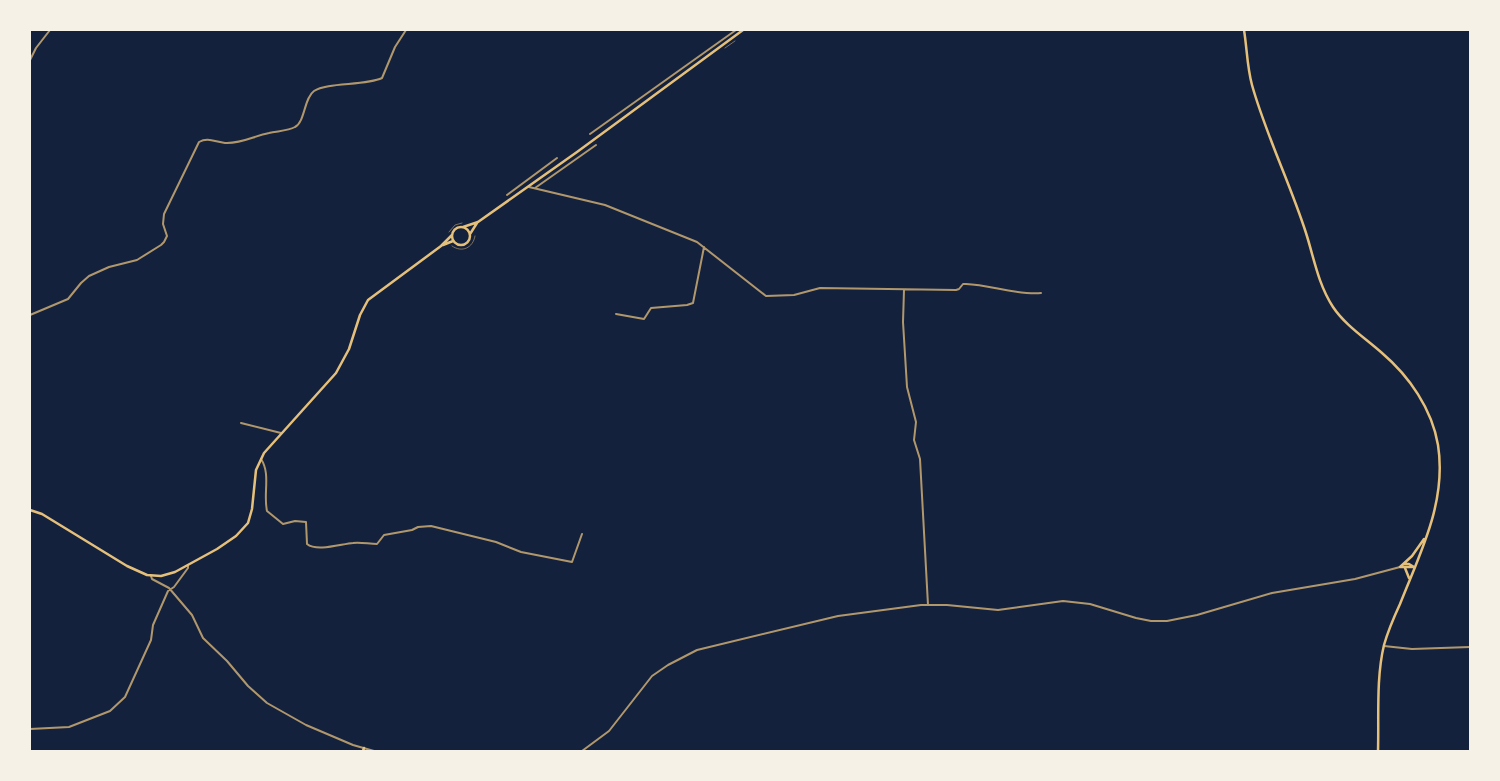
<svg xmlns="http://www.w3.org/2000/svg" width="1500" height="781" font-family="'PT Sans Narrow',sans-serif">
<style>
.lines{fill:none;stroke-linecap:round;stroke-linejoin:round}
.path{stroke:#e5c07b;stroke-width:0.5}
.minor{stroke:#b1986c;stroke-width:2}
.tertiary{stroke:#b1986c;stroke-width:2}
.secondary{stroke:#e5c07b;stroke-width:2.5}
</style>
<rect width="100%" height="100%" fill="#14213d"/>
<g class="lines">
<path class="path" d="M725,48l10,-7
M449,232l6,-7 7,-2
M452,246c10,7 21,2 23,-10"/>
<path class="minor" d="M30,60l6,-12 14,-18
M590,134l146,-104
M529,187l76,18 92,37 69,54 28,-1 26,-7 136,2 3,-1 4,-5h3c25,1 49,11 75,9
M535,188l61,-43
M507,195l50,-37
M904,290l-1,32 4,65 9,35 -2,18 6,19 8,146
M616,314l28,5 7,-11 36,-3 6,-2 11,-56
M30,315l38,-16 13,-16 8,-7 20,-9 28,-7 24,-15 3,-3 3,-6 -4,-12 1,-10 35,-72c9,-5 16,0 26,1 16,1 29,-7 44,-10 8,-2 19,-2 26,-6 10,-5 9,-29 19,-36 13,-9 51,-5 68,-13l13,-31 11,-17
M241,423l40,10
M261,459c10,15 2,35 6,52l16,13 12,-3 11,1 1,22c10,8 34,0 46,-1 8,-1 16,1 24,1l7,-9 28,-5 6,-3 13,-1 65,16 25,10 51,10 10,-28
M151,576l1,3 17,9 23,27 11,23 24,23 21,25 19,17 39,22 47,20 21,6
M30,729l39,-2 41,-16 15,-14 26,-57 2,-15 15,-34 6,-4 14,-19v-2"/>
<path class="tertiary" d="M1384,646l28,3 58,-2
M582,751l27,-20 43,-55 16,-11 29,-15 141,-34 83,-11h26l51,5 65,-9 27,3 46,14 15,3h16l30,-6 75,-22 83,-14 45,-12"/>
<path class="secondary" d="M1244,30c3,18 3,37 8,55 14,50 38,98 54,148 8,25 12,51 27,74 12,18 32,31 49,46 27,23 50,56 56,92 9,57 -18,108 -38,159 -6,13 -12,27 -16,41 -8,33 -5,72 -6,106
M452 236a9 9 0 1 1 18 0a9 9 0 1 1-18 0Z
M463,227l15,-5 99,-70 166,-122
M470,234l7,-11
M443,245l10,-4
M30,510l12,4 85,52 20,9 14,1 14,-4 42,-23 19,-13 12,-13 4,-14 4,-39 8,-17 72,-80 13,-24 11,-34 8,-15 73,-54 11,-11
M1405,564h4l5,3
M1400,567l12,-11 12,-17
M1401,567h13
M1405,568l4,10
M363,751l1,-3"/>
</g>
<rect width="1500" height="781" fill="none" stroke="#f6f1e7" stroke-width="62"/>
</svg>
